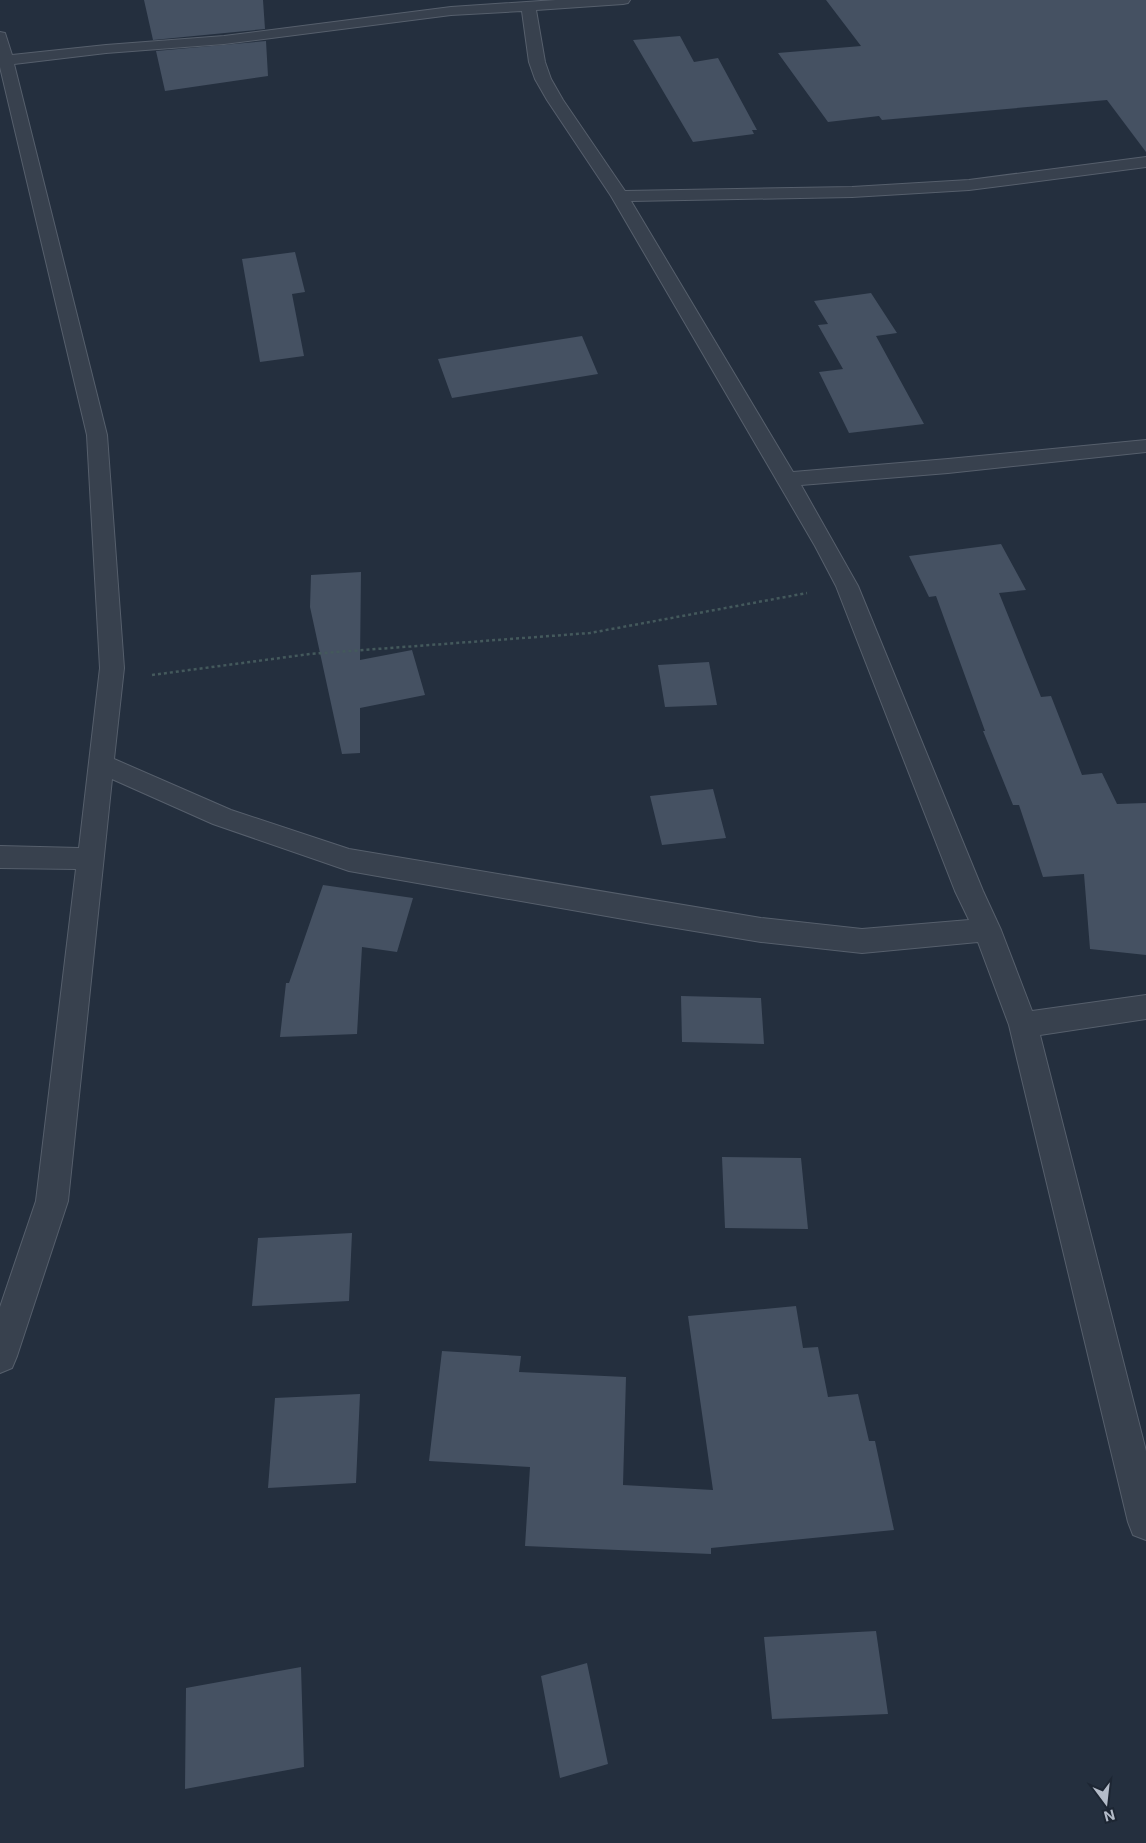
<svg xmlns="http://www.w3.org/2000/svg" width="1146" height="1843" font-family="Inter,sans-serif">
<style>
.building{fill:#455162}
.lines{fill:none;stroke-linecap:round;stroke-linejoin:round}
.street-casing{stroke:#565f6c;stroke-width:2}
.path{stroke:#44595c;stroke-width:2.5;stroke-dasharray:3 3;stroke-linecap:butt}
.street{fill:#38414e;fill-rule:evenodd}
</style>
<rect width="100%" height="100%" fill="#242f3e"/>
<path class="building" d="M144,0h119l2,29 -112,11z
M826,0h320v152l-39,-52 -225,20 -3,-4 -51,6 -50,-69 83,-7z
M680,36l14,26 24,-4 39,72h-5l2,4 -61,8 -60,-102z
M266,41l2,35 -103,15 -9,-40z
M295,252l10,40 -13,2 12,62 -44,6 -18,-103z
M871,293l26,40 -21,3 48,88 -75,9 -30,-61 24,-3 -25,-44 10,-1 -14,-23z
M582,336l16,38 -146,24 -14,-39z
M1001,544l25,46 -27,3 42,104 10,-1 31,79 20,-2 15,31 29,-1v152l-56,-6 -6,-75 -41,3 -24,-72h-6l-30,-74h2l-49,-135 -7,1 -20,-41z
M361,572l-1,88 52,-10 13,45 -65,13v45l-18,1 -32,-147 1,-32z
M709,662l8,43 -52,2 -7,-42z
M713,789l13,49 -64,7 -12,-49z
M323,885l90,13 -16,54 -35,-5 -5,87 -77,3 6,-54h3z
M681,996l80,2 3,46 -82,-2z
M722,1157l79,1 7,71 -83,-1z
M352,1233l-3,68 -97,5 6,-68z
M796,1306l7,42 15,-1 10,50 30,-3 11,47h6l19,89 -183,18v6l-186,-8 5,-79 -101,-6 13,-110 79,5 -2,16 107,5 -3,108 90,5 -25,-174z
M360,1394l-4,89 -88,5 7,-90z
M876,1631l12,83 -116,5 -8,-82z
M587,1663l21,101 -48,14 -19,-102z
M301,1667l3,100 -119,22 1,-101z"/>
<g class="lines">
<defs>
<path id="street" d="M556,0h74l-2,3 -5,1 -87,6 9,52 6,17 12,21 62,91 227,-4 117,-7 177,-23v10l-177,23 -117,7 -221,4 162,271 155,-13 198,-19v12l-198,21 -147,12 57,101 125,305 18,39 31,81 114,-16v24l-106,16 106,416v89l-13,-5 -5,-13 -119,-497 -31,-83 -116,11 -101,-11 -109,-18 -303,-53 -136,-47 -101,-45 -44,422 -51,155 -5,12 -12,5v-66l36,-106 40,-332 -76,-1v-22l79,2 21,-180 -13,-233 -87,-368v-35l5,1 7,22 94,-10 118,-9 227,-29zM522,11l7,51 6,17 12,21 64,96 204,350 21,40 119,305 14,29 -107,9 -101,-11 -412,-69 -118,-39 -117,-51 10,-91 -17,-233 -93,-371 92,-11 118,-9 227,-29z"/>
</defs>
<use href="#street" class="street-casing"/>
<path class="path" d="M152,675l158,-21 280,-21 217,-40"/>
<use href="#street" class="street"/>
</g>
<g transform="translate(1106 1803) rotate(165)" stroke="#1d2633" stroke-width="4" paint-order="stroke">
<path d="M0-4L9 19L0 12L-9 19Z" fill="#b4bcc9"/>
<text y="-8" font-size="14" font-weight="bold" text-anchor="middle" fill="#b4bcc9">N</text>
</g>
</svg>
